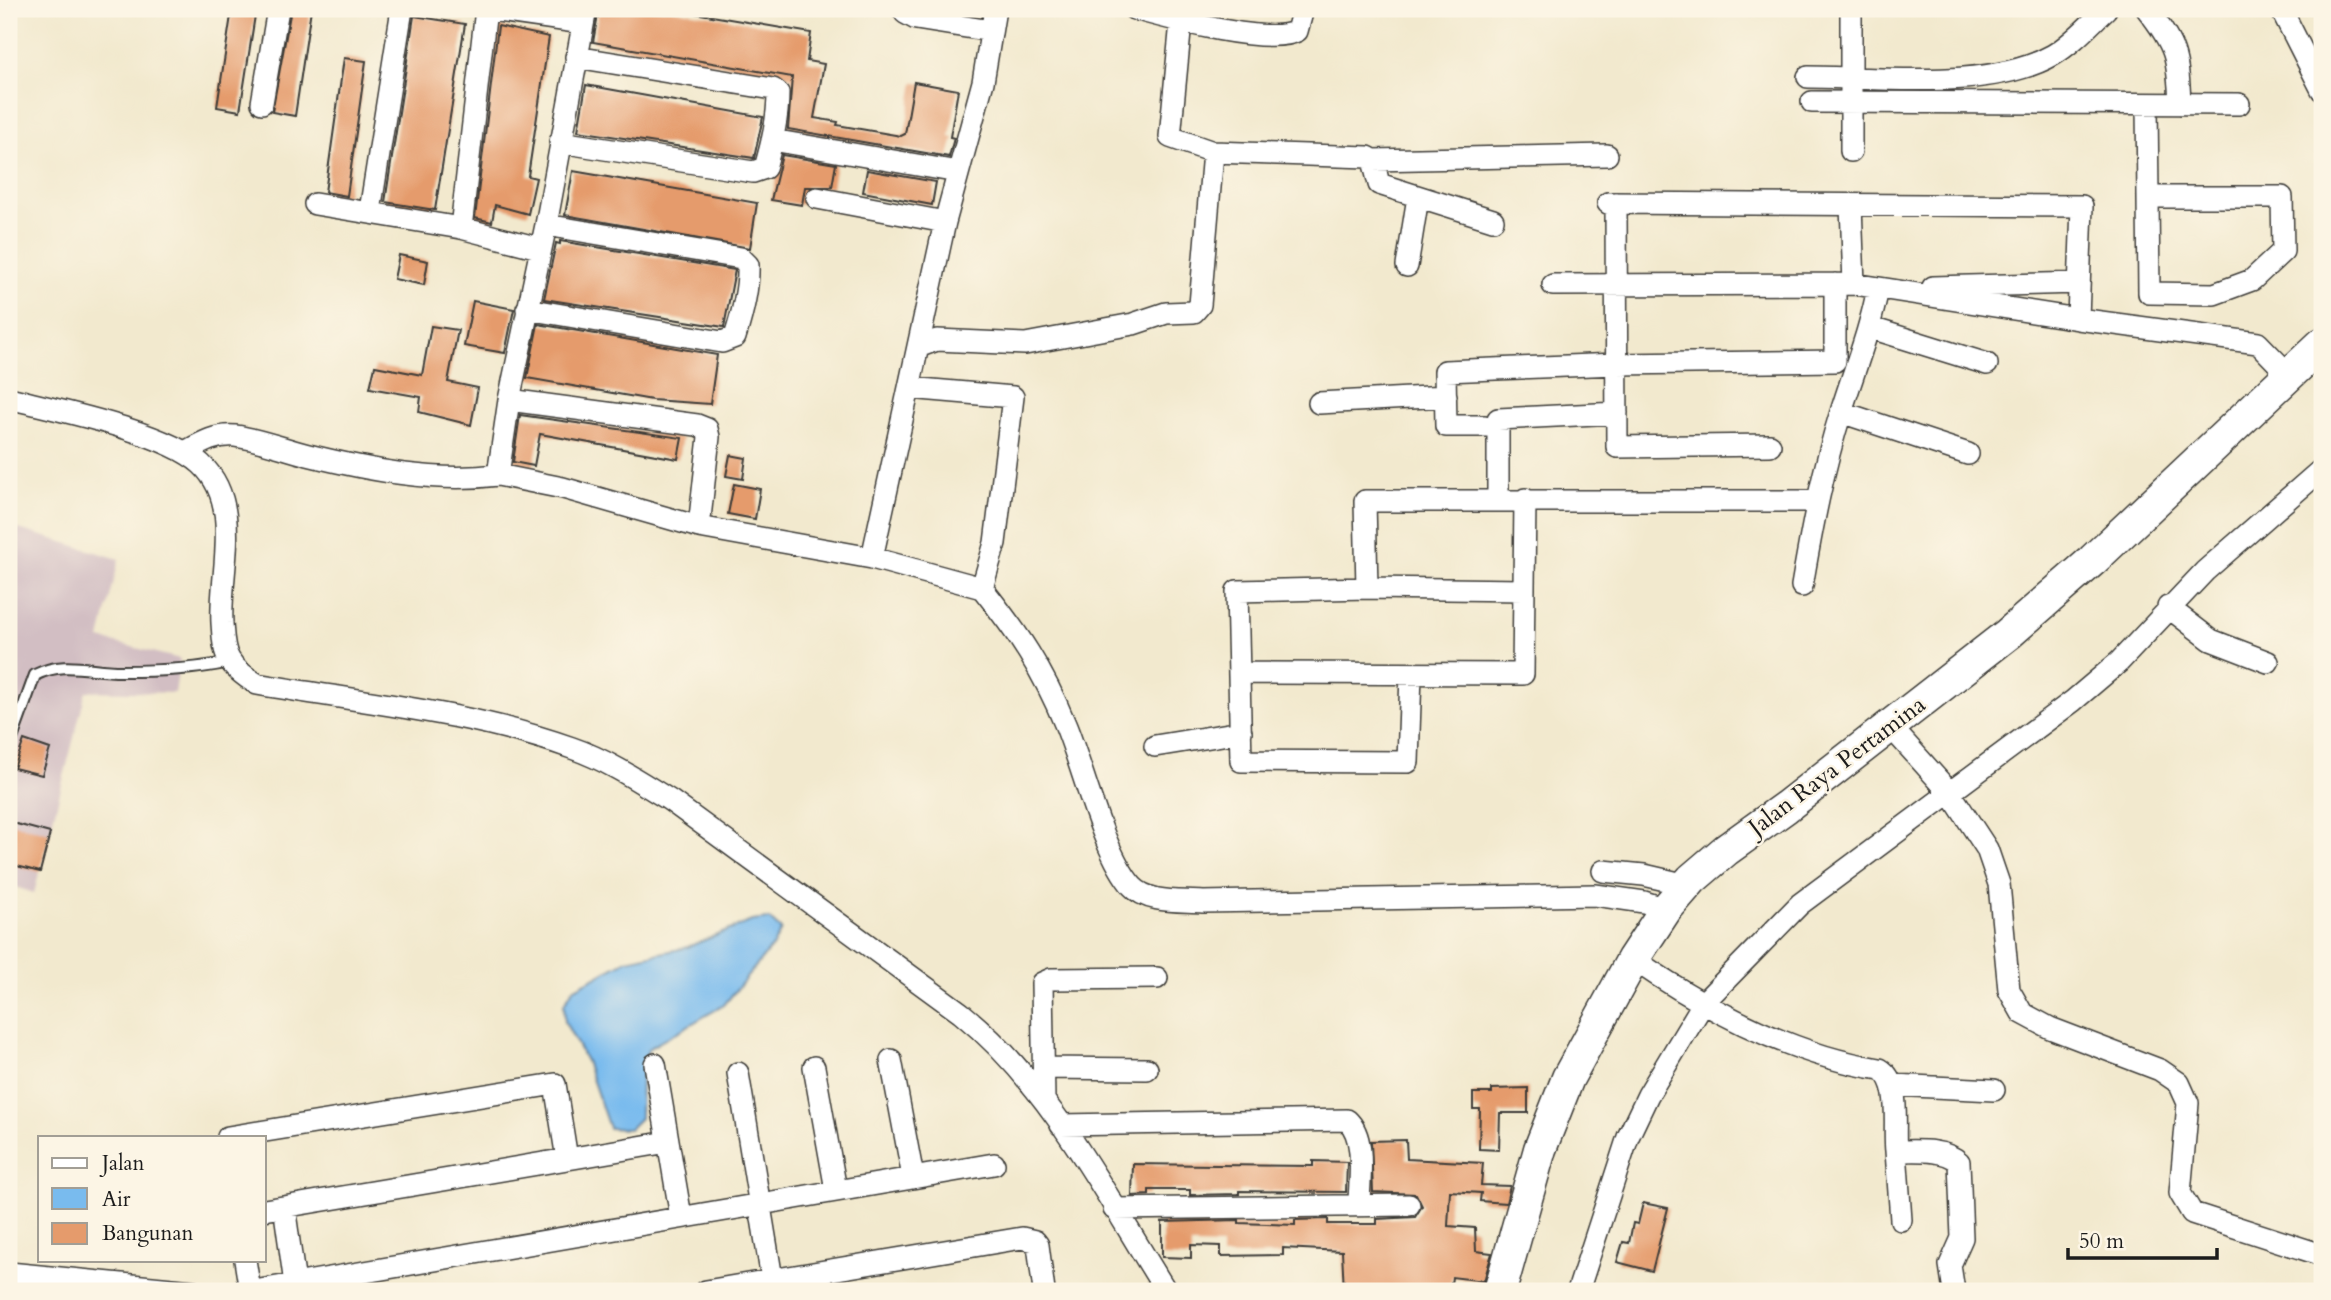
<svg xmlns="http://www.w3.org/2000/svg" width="2331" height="1300" font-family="Cardo,serif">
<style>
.industrial{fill:#d2bec3}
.water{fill:#79bbee;stroke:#4a6c85;stroke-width:2}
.building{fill:#e59b6c}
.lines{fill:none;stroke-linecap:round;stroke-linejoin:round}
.lane-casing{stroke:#3c3b37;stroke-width:14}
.street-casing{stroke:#3c3b37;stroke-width:24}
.primary-casing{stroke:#3c3b37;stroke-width:35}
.lane{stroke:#fff;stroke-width:10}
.street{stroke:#fff;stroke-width:21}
.primary{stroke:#fff;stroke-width:32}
.labels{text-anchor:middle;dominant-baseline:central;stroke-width:5;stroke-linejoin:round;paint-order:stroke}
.street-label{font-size:24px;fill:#1c1c1c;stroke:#fcf5e5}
</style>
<rect width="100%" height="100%" fill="#fcf5e5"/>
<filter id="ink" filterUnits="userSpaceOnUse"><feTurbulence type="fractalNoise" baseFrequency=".0143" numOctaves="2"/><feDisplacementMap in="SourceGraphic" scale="14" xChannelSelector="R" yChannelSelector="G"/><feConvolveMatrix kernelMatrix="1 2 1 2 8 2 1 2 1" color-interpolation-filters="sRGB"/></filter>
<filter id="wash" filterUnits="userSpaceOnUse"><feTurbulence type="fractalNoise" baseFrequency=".00686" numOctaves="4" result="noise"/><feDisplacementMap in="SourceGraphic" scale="28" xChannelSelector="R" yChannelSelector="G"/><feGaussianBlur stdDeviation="1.57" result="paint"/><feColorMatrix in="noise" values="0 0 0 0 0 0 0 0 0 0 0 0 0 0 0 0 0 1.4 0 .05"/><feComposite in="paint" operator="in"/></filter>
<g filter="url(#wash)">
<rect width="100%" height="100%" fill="#f2e9ce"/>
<path class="industrial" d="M9,526l110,33 -19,80 80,20 -5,34 -89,-2 -52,202 -25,-8z"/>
<path class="water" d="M769,919l12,11 -7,14 -50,61 -76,44 -7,30 -1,39 -11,11 -20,-1 -23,-67 -21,-39 -1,-18 9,-15 54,-29 58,-12 67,-27z"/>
<g id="blocks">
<path class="building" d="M232,9h24l-16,102 -23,-4z
M291,9h20l-16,107 -23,-4z
M599,9h72l140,24 -4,28 17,3 -10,54 24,4 -1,3 64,11 4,-2 9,-52 44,8 -8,47 4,1 -5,19 -161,-28 4,-52 -199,-35z
M414,16l51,8 -30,186 -50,-8z
M498,26l51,11 -21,139 8,2 -8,36 -33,-9 -3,17 -17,-4z
M344,58l22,3 -19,135 -22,-4z
M586,85l177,32 -9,41 -176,-27z
M782,155l54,9 -4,23h-27l-3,18 -31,-5z
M867,170l69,12 -4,23 -69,-13z
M573,171l184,32 -7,45 -185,-33z
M560,241l175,29 -11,57 -180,-28 12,-56 4,1z
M399,255l29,6 -4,24 -30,-6z
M473,301l41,8 -9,44 -41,-7z
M538,324l179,31 -7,49 -58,-4 -125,-22z
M431,326l27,4 -10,52 30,6 -7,37 -52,-13 2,-15 -51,-9 5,-22 47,9z
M520,415l162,23 -4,21 -138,-25 -6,32 -21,-4z
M730,455l16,3 -3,21 -17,-3z
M734,484l26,5 -5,30 -27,-5z
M24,740l26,9 -8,26 -28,-7z
M9,822l41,11 -10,39 -31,-8z
M1528,1088v25h-28l-1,37 -20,-1 1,-40h-7v-16h19v-4z
M1406,1140l1,19 76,4 -2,22 29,1 -4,17 -26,-2 1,-8 -31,-2 -2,35 27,2 1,23 16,2 -8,28 -32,-4 -2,14h-106l-2,-40 -59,-3v7l-62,1v-10l-30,-1v13l-29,-1v-35l77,-2v3l56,2v-5l33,-1v5h49v-5l38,-2 7,-11 -6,-12 -43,-2 -2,-51z
M1313,1161l34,1 -1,30 -107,-1v3l-49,1v-5h-41v5l-17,1 1,-32 180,2z
M1643,1203l25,5 -16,63 -35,-9 6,-20 6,1 4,-20 5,1z"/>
</g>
</g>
<g filter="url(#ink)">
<use href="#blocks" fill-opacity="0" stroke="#3c3b37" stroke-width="2"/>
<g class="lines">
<defs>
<path id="lane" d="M9,747l26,-72c29,-15 54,-4 86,-4 36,0 73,-1 109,-9"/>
<path id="street" d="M484,9l99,14
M903,9l2,4 11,6 75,12
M1134,9c33,9 134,37 163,22l6,-22
M2147,9c29,37 31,48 33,95
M2281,9l41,81
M1181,22l-11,115 43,15 155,5 5,3 6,24 114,36
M1808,77c72,0 182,14 245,-22 19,-11 37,-31 53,-46
M1812,102l427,2
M262,103l16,-94
M2147,104l2,189 65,1 38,-14 31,-29 -1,-54h-134
M772,140l186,32
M560,142l193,30 12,-4c7,-25 13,-49 13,-75l-5,-4 -197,-32
M1851,151v-142
M1373,160l234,-5
M817,198l128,24
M1608,203l474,3 -4,113 180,24 32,33
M1616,203l1,244 153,-2
M315,204l146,24 78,20
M1851,205l3,79
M370,211l32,-202
M461,228l25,-219
M1407,266l11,-69
M1553,285l301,-1 224,35
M1933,287l146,-4
M527,309l195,33 13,-5c7,-22 14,-49 13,-72l-7,-7 -195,-33
M1871,328l116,36
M918,347l19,-7 88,4 108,-20 33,-11 28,-1 6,-7 13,-153
M9,398c48,12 157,34 192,66 43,40 18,108 21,159 1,12 1,26 7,36 6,11 18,19 28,25 104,18 215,28 315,64 35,12 67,33 99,53l290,212c90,73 144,181 205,278
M1319,403l127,-7
M1841,412l127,42
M1485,426h-39l-1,-55 172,-7 218,-3v-77
M185,452c16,-9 31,-18 50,-16 24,3 49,13 73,19 61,15 126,28 190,20l11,-75 37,-175 40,-216
M498,475l65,13 136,39 10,-90 -2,-8 -10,-4 -188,-25
M1498,500v-81l119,-6
M699,527l173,31 110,30 13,-45 18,-146 -104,-9
M872,558l73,-336 38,-140 12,-73
M1802,586c10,-59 21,-117 39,-174 13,-42 29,-81 37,-124
M982,588c36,45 61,82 83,136 18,43 38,129 67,162 16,18 49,14 71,16l392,-7 49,7 22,7
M1367,588l-2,-87h452
M2168,607l43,33 57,22
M1239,673l284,1 2,-175
M1411,674l-3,88 -167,-1 -4,-170 130,-3 157,2
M1890,726l61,68 36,55 12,35 10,106 13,23 28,15 110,42 19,13 9,20 -8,90 12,20 130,42
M1155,746l86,-14
M1603,871l41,4 43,10
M1633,959c74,51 158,96 247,110 22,13 13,58 16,82 18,0 49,-3 63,11l3,76 -12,27 4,26
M891,1060l22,117
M655,1064l26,153
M814,1067l22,123
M1044,1068l103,1
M738,1073l36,218
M1893,1085l101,5
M1044,1100l-2,-117 9,-4 106,-1
M1061,1125l286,-5c20,18 12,60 12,85
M228,1137l327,-53 12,75
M1896,1151l5,69
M1114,1209l295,-4
M264,1210l25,-4
M245,1260l5,31
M9,1273l184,18
M295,1284l-9,-64 3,-14 379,-64
M254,1291l740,-127
M706,1291l316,-53 13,3 3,4 6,46
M1578,1291l50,-154 20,-42 56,-93 96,-98 273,-203 46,-39 86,-91 117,-102"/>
<path id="primary" d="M1500,1291l40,-142 28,-71 65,-119 33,-50 26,-30 34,-29 60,-43 222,-173 85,-74 229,-216"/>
</defs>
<use href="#lane" class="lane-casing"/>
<use href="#street" class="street-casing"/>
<use href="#primary" class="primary-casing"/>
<use href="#lane" class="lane"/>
<use href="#street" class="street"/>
<use href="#primary" class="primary"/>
</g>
</g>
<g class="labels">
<g class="street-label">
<text transform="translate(1837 766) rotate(-37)">Jalan Raya Pertamina</text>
</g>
</g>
<rect width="2331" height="1300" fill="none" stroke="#fcf5e5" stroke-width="35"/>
<rect x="38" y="1136" width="228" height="126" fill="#fcf5e5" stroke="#a29e95" stroke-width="2"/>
<rect x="52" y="1158" width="35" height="10" fill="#ffffff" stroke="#a29e95" stroke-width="2"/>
<text x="102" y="1170" font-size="21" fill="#1c1c1c">Jalan</text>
<rect x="52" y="1188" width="35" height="21" fill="#79bbee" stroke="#a29e95" stroke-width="2"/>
<text x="102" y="1206" font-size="21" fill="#1c1c1c">Air</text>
<rect x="52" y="1223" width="35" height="21" fill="#e59b6c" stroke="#a29e95" stroke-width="2"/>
<text x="102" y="1240" font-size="21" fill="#1c1c1c">Bangunan</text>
<path d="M2068 1248v10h149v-10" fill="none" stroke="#1c1c1c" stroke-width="3.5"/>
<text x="2079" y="1248" font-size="21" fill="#1c1c1c" stroke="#fcf5e5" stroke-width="5" paint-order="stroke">50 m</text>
</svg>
